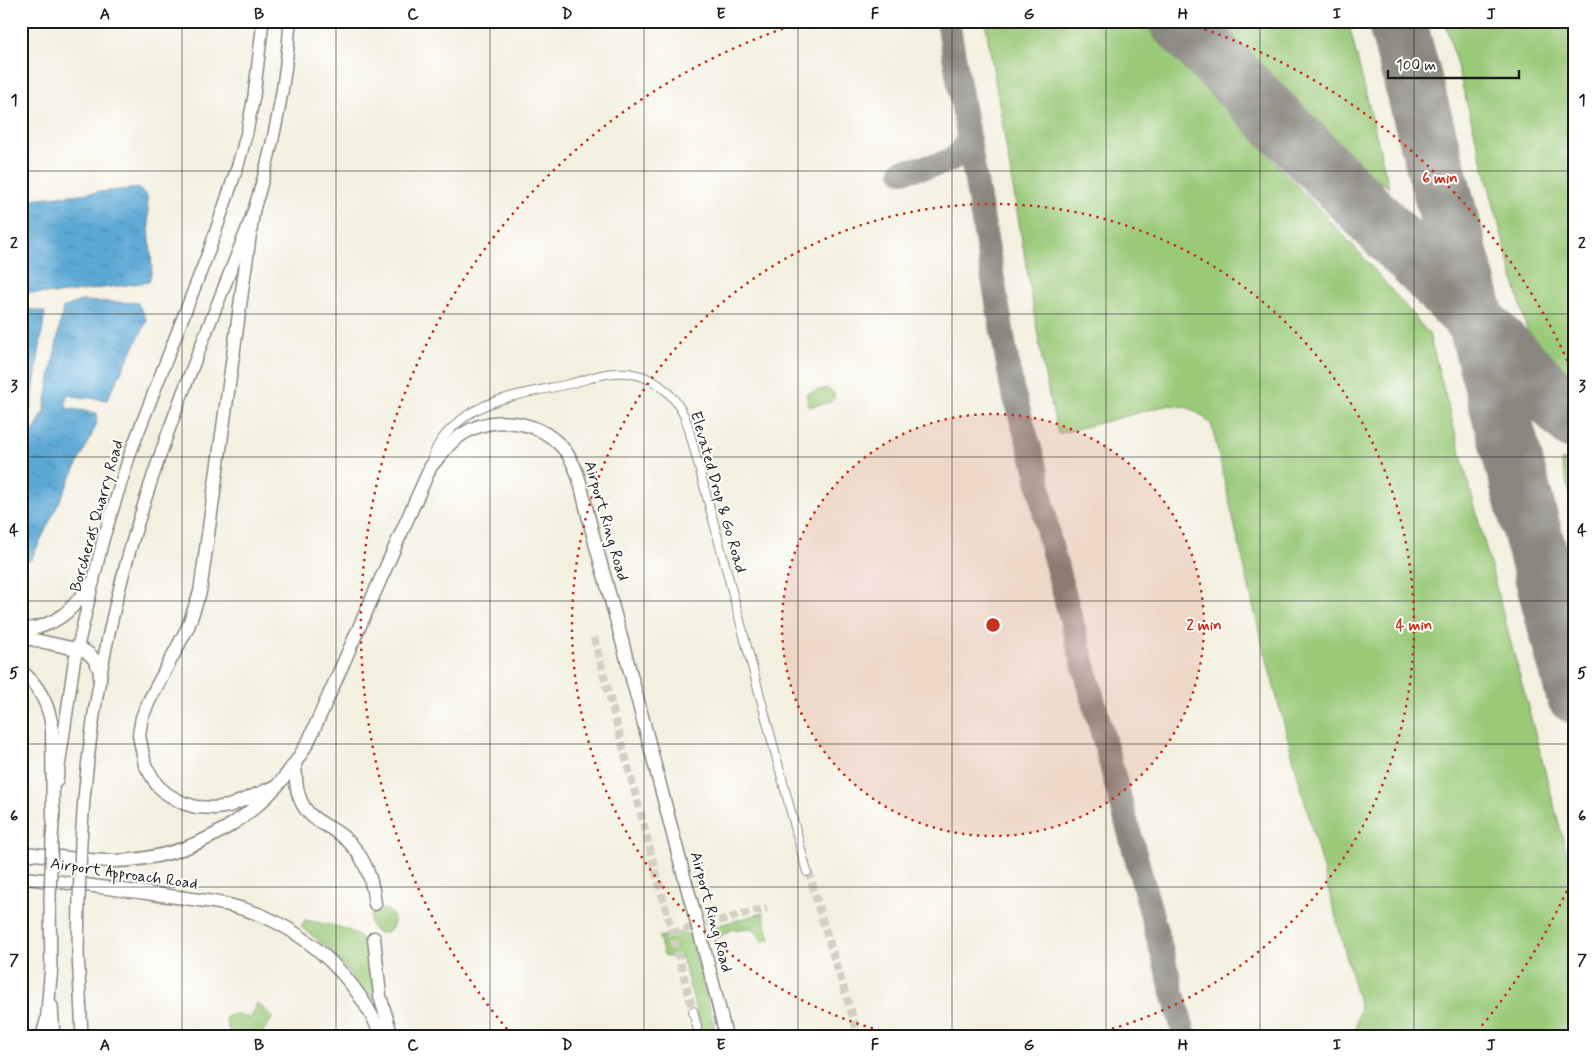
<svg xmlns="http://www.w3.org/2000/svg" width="1596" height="1058" font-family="Mynerve,sans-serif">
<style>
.green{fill:#9ac978;stroke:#5b724a}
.water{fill:url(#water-ripples);stroke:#3c6278}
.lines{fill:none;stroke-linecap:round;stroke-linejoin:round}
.taxiway{stroke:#88867e;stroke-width:24}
.runway{stroke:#88867e;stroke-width:59}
.street-tunnel{stroke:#d3d0c2;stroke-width:8;stroke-dasharray:8 4;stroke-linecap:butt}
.street-casing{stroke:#88867e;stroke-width:10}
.secondary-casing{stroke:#88867e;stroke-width:14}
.primary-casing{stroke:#88867e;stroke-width:15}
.street{stroke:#fff;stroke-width:8}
.secondary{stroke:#fff;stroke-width:11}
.primary{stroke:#fff;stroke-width:12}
.secondary-bridge-casing{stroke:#88867e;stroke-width:14;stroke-linecap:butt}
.secondary-bridge{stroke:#fff;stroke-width:11}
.grid{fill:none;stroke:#1c1c1c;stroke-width:1;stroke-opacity:0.55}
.ring{fill:none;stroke:#c8321e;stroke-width:2.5;stroke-dasharray:2.5 5}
.labels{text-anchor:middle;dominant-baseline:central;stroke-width:4;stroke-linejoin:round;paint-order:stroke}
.street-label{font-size:16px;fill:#1c1c1c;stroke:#fff}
.centre{fill:#c8321e;stroke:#fff;stroke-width:2.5}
.ring-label{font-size:15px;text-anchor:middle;font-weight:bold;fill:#c8321e;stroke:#fff;stroke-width:4;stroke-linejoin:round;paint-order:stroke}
.neatline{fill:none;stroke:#1c1c1c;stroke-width:2}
.grid-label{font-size:16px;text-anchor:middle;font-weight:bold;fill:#1c1c1c}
</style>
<defs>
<pattern id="water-ripples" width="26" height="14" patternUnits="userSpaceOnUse" patternTransform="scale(1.25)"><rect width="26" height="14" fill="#5ba8d4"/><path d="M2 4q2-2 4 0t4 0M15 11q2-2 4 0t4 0" fill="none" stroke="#4a88ab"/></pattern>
</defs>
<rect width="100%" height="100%" fill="#fff"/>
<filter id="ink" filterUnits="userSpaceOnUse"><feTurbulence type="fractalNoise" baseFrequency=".02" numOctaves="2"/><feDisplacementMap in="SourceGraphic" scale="10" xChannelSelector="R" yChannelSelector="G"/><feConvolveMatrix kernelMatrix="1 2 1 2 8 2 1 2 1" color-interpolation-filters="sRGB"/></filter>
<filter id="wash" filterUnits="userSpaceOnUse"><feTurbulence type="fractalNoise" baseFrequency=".0096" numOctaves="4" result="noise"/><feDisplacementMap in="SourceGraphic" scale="20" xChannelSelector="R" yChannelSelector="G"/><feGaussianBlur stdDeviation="1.12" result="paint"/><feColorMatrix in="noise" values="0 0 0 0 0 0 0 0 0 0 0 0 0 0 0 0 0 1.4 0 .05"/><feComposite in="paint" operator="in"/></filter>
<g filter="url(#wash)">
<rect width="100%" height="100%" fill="#f3f0df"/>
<path class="green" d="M985,21h158l216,231 70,82 146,550v153h-227l7,-7 5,-23 -101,-376 -47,-205c-16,-17 -22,-20 -45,-21l-109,29 -13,-57z
M1218,21h130l41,166 -14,-8z
M1445,21h130v358l-48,-49z
M827,388l7,5v5l-3,4 -22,5 -3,-13z
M1561,461h8l6,5v47z
M370 921a12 12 0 1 1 24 0a12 12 0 1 1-24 0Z
M763,913l7,26 -8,2 -5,-9 -6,-4 -21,2 -13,9 -5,-12z
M305,920c22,5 55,6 65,31 5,12 5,33 6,47l-5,4 -25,-33 -19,-22 -26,-20z
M683,932l8,5 26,100h-14l-21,-80 -7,2 -11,-4 -5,-18z
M257,1003l16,14 -14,20h-28l-6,-19 8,-4 18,4z"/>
<path class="water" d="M138,188l9,8 5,74 -3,12 -91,12 -37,-2v-92z
M81,301l57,2 9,18 -40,79 -41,-5v13l31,5 -1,13 -65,134 -10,2v-105l23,-46 19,-103z
M21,308l24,4 -14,96 -10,17z"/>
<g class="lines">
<path class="taxiway" d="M948,21l64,367 24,81 13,69 136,499
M902,171c25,-5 61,-4 66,-36"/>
<path class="runway" d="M1178,21l397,400
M1397,21l178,673"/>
</g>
</g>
<g filter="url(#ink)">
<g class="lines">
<path class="street-tunnel" d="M594,638l99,373
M807,872l3,3 8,31 41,131
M672,933l95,-25
M697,1027l2,10"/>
<defs>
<path id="street" d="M432,462c2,-14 11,-26 21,-35 8,-7 15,-14 25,-18 23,-13 65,-19 91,-25 22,-5 41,-15 64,-10 27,5 47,26 55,52l119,446
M693,1011l4,16"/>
<path id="secondary" d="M57,781l17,-118 29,-123 28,-89 79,-203 28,-83 9,-33 7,-36 9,-75
M52,839l2,-30
M81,842c6,-113 27,-227 62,-335 31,-100 73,-197 110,-294 20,-64 33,-125 37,-192
M50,897l1,81
M79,900l-1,52 4,85
M52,1006l2,31"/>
<path id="primary" d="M253,213l-53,379 -12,35 -38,72 -8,18 -3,18 6,30 12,20 10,9 16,9 13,4 19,1 14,-2 43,-18
M21,630c37,-3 51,-21 72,-48
M21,637l64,14c11,7 16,16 15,29
M21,671c18,14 29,36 31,58l1,89
M295,763c1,13 0,26 6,38 6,15 19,21 31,28 28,16 40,45 43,75
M21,853c30,2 61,8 91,8 83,-1 158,-48 197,-121l122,-274c9,-9 15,-20 26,-28 32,-24 78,-20 105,9 18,20 20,47 27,72 5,21 11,42 17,63 27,98 52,196 78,294 15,54 30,107 42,161
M21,878c42,3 83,10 125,15 27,4 56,6 83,12 68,16 126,67 153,132
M374,938l6,58 12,41
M42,1037l5,-18 4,-49"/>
</defs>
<use href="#street" class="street-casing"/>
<use href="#secondary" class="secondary-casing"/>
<use href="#primary" class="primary-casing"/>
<use href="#street" class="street"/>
<use href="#secondary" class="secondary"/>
<use href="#primary" class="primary"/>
<defs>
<path id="secondary-bridge" d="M50,897l2,-58
M79,900l2,-58"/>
</defs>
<use href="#secondary-bridge" class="secondary-bridge-casing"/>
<use href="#secondary-bridge" class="secondary-bridge"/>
</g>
</g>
<path class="grid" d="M182,21v1016M336,21v1016M490,21v1016M644,21v1016M798,21v1016M952,21v1016M1106,21v1016M1260,21v1016M1414,21v1016M21,171h1554M21,314h1554M21,457h1554M21,601h1554M21,744h1554M21,887h1554"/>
<circle cx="993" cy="625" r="211" fill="#c8321e" fill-opacity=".12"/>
<g class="ring">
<circle cx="993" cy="625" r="211"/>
<path d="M902 1036A421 421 0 1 1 1084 1036"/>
<path d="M1573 877A632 632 0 0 1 1474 1035M512 1035A632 632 0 0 1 803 22M1183 22A632 632 0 0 1 1573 373"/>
</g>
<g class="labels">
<g class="street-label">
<text transform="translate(718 492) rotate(74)">Elevated Drop &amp; Go Road</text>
<text transform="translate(97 516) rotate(-74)">Borcherds Quarry Road</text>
<text transform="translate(606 521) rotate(74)">Airport Ring Road</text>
<text transform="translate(124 874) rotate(8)">Airport Approach Road</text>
<text transform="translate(711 912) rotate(75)">Airport Ring Road</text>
</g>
</g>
<circle cx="993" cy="625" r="8" class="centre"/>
<g class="ring-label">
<text x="1440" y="183">6 min</text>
<text x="1204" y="630">2 min</text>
<text x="1414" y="630">4 min</text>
</g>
<rect width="1596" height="1058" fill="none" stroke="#fff" stroke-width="55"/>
<path d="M1388 70v8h131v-8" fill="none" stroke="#1c1c1c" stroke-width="2.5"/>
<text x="1396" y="70" font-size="15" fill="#1c1c1c" stroke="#ffffff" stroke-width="4" paint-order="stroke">100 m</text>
<rect x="28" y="28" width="1540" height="1002" class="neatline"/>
<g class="grid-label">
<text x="105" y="19">A</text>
<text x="259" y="19">B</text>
<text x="413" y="19">C</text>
<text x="567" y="19">D</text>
<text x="721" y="19">E</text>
<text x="875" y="19">F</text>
<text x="1029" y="19">G</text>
<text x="1183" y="19">H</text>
<text x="1337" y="19">I</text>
<text x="1491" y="19">J</text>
<text x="14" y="105">1</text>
<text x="1582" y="105">1</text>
<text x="14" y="248">2</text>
<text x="1582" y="248">2</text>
<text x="14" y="391">3</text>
<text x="1582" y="391">3</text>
<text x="14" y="535">4</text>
<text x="1582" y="535">4</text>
<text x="14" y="678">5</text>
<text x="1582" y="678">5</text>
<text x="14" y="821">6</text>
<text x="1582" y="821">6</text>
<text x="14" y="965">7</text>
<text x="1582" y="965">7</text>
<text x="105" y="1050">A</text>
<text x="259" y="1050">B</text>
<text x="413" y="1050">C</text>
<text x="567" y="1050">D</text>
<text x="721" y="1050">E</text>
<text x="875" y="1050">F</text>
<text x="1029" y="1050">G</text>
<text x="1183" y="1050">H</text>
<text x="1337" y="1050">I</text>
<text x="1491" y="1050">J</text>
</g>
</svg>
